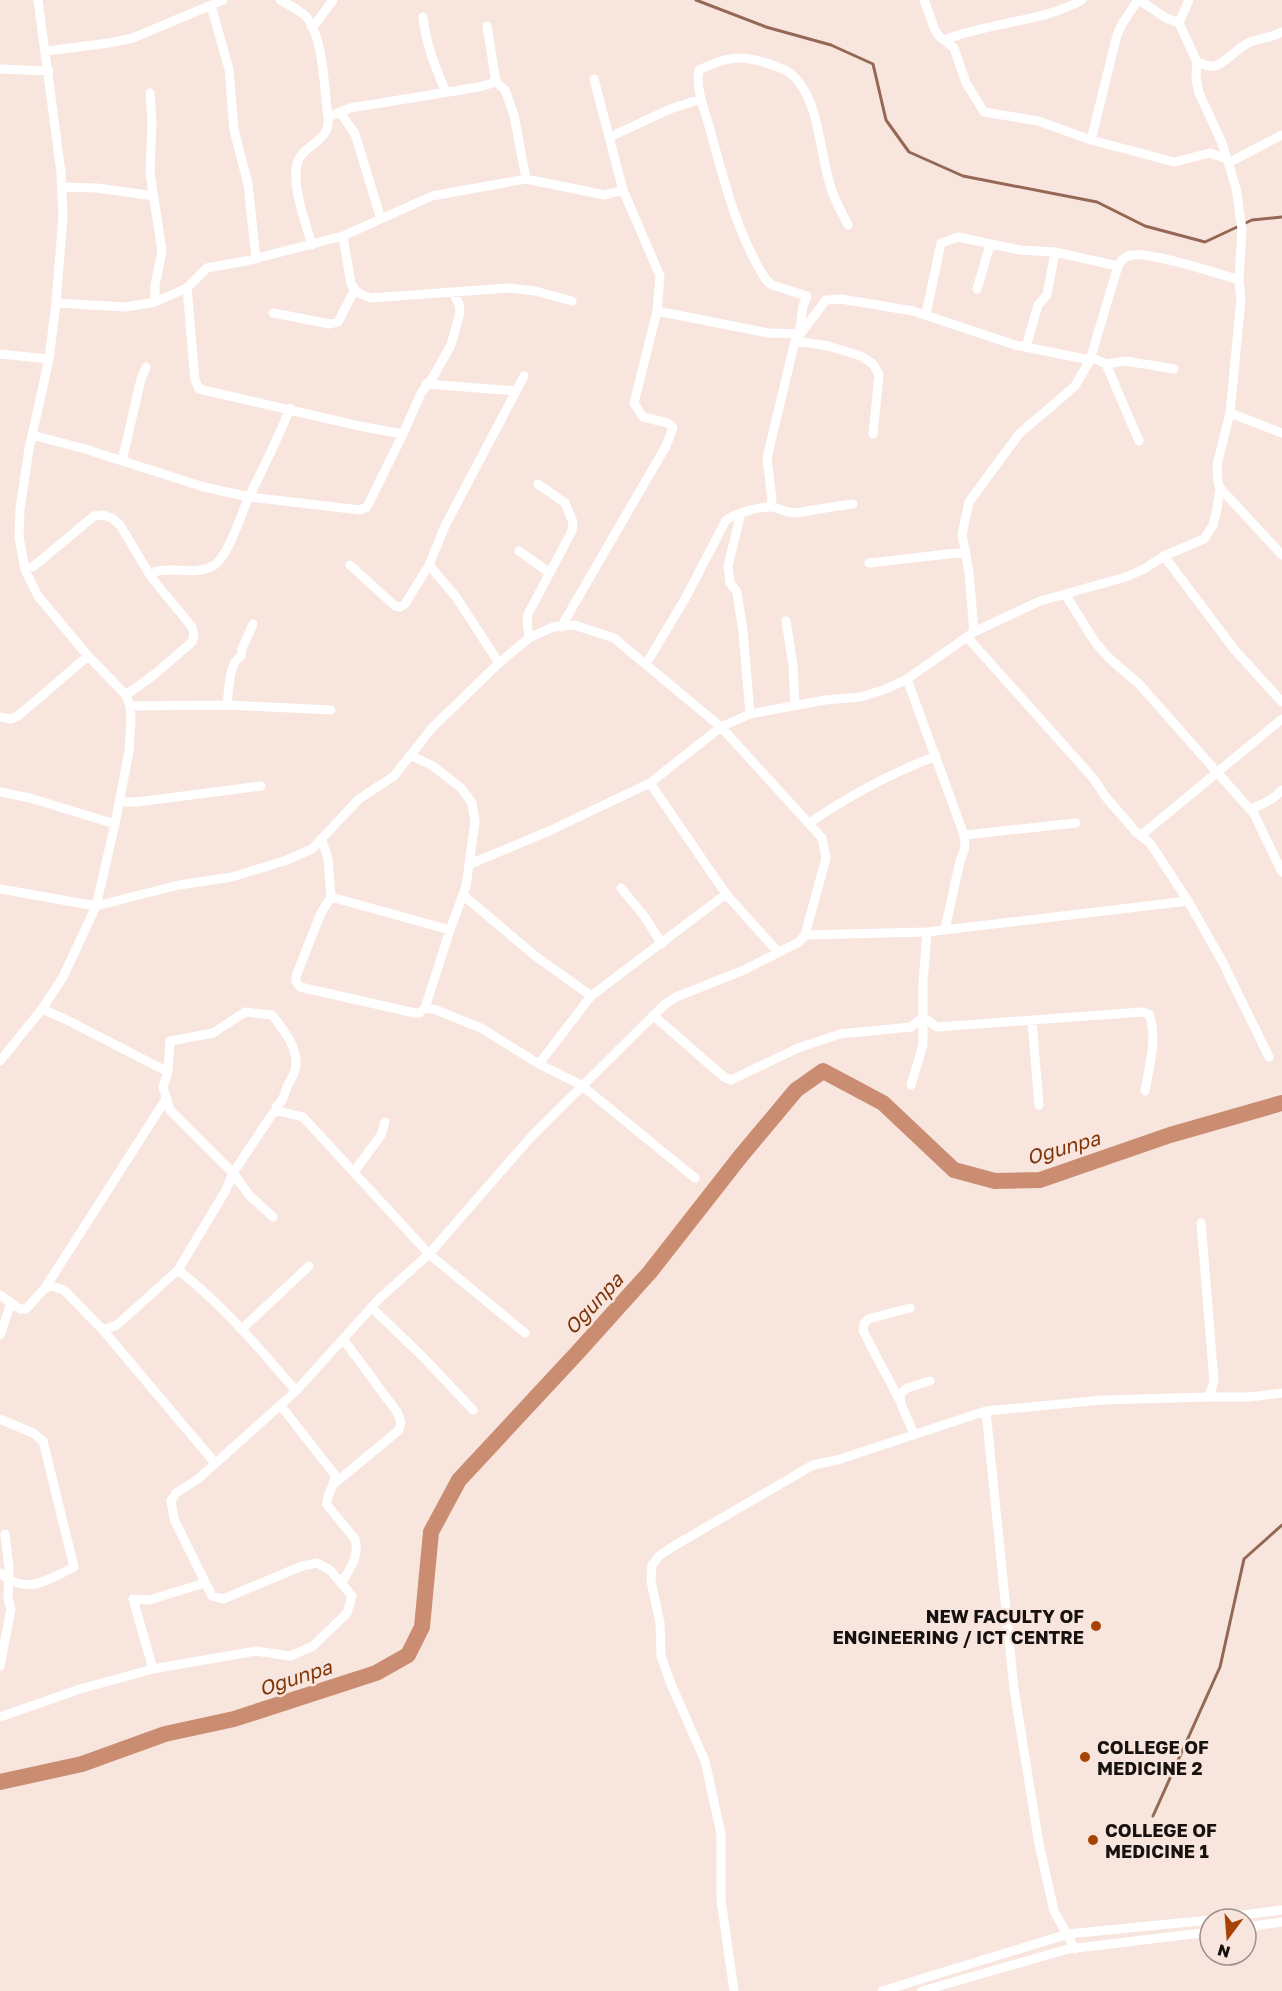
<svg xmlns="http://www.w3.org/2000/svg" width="1282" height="1991" font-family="'Golos Text',sans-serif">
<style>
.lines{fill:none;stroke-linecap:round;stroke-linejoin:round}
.stream{stroke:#946854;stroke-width:3}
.river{stroke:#ca8d72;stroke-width:16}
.minor{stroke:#fff;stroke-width:9}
.poi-dot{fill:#a74405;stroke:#f8e6de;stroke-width:2}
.labels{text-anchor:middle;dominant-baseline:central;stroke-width:5;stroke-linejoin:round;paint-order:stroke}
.poi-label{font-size:18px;font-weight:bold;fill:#17110f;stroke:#f8e6de;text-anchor:start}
.water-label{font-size:20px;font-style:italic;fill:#7e350a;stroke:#f8e6de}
</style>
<rect width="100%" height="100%" fill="#f8e6de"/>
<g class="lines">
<path class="stream" d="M696,0l70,27 65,18 42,19 13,56 23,32 54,24 134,26 48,24 60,16 47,-22 30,-3
M1153,1816l67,-149 24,-108 38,-34"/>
<path class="river" d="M0,1782l82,-18 83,-30 69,-15 142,-46 32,-18 14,-28 9,-95 28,-52 119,-128 72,-80 90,-115 56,-67 27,-19 60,32 71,67 41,11 45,-1 130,-45 112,-32"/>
<path class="minor" d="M280,0c8,5 23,11 28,19 16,23 16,70 20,98 3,25 -23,26 -30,44 -8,21 8,63 14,84
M924,0l11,30 5,7 14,11 12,35 18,29 54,9 53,19 83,22 36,-9 17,6
M1139,0l27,18 13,5
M211,6l18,63 5,61 14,54 8,75
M423,17c3,27 12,50 23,75
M311,26l6,-4 16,-22
M944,40c44,-18 96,-17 138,-40
M46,51l63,-8 24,-5 90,-38
M1197,62c6,2 11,5 18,4 11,-3 23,-19 35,-24 12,-5 19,-3 32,-10
M0,69l49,2
M496,82l9,8 9,25 12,64
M150,93l2,29 -2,51 12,78 -7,34v17
M340,112l15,22 26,85
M328,117l22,-9 129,-21 17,-5 -9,-56
M610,137l60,-28 31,-10
M1091,140l26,-105 5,-11 16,-24
M1228,163l54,-28
M62,187l35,1 57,8
M343,236l8,48c5,9 11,11 20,14l137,-10 27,3 37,10
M187,288l8,92 4,9 160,37 44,8
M977,289l13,-44
M56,303l69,4 30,-5 32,-14 20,-20 39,-7 97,-25 89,-40 94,-17 79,16 18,-5
M657,311l111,22c11,1 21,-1 31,2
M273,313l57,11 8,-2 16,-31
M926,314l15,-71 17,-6 62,13 35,2 63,14c2,-4 5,-8 10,-10 17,-7 90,18 111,24
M799,335l4,-29 4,-10 -35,-11 -6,-5c-29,-46 -41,-96 -55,-147 -5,-20 -16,-43 -12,-63 27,-13 41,-16 70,-6 6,2 15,5 21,9 30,24 29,80 41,115 4,13 11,25 17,37
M795,341l33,5 33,10 12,8 6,11 -6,59
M1026,347l12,-42 9,-10 8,-43
M0,354l49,5
M1091,357l15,7 20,-3 48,8
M1106,364l33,77
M426,384l90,7
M1230,413l52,20
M32,435l53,14 119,38 45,10 111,13 7,-3 36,-73 18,-41 12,-16 18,-32 9,-32 -1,-9 -6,-11
M122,461l19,-82 5,-12
M1220,488l62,67
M770,507l2,-7 -5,-42 28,-117 31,-41 15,-1 72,12 102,34 75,15
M741,513l-13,53 2,17 7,9 6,40 7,82
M519,551l31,22
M1164,556l70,93 48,53
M869,563l97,-11
M350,565l45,41 5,1 5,-3 24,-39 16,-39 79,-150
M429,565l27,32 43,66
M25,570l9,-4 60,-50 9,-1 9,3 8,7 31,52 41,50 2,8 -2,7 -37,32 -29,21
M151,577l3,-5c20,-6 40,4 59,-6 15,-8 28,-52 36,-69 14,-29 29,-58 41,-89
M1065,594l30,48 14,16 30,26 115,130 28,58
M786,621l7,44 2,40
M561,627l105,-181 7,-18 -5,-5 -25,-6 -9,-14 23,-92 3,-35 -37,-86 -29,-111
M974,632l-5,-60 -7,-38 7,-32 50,-68 56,-48 15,-26 28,-94
M967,637l126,141 12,18 31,36 14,11 38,58 34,60 47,96
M529,638l-2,-17 1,-7 36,-68 8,-15 1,-9 -8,-19 -27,-19
M646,664l40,-67 40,-77c8,-6 35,-14 45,-13 10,1 17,8 31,5 17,-3 34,-6 51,-8
M907,679l57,156 1,13 -5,13 -15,68
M227,705c2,-14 1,-41 14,-49l1,-7 11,-25
M130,706l97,-1 104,5
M0,717l11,2 7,-3 70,-60
M410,755l23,11 28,22 11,15 3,19 -9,64 -16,44 -25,78
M650,783l76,111 52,58
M0,792l30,6 85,26
M119,802h18l124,-16
M1250,809c12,-4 23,-9 32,-19
M809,823c41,-28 80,-49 127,-67
M964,835l112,-12
M1140,836l142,-117
M322,840l6,19 3,38 -10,16 -25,63v6l4,5 115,26h4l6,-5 11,2 45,18 58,36 42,21 114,93
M470,864l79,-33 101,-48 71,-56 29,-13 75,-14 36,-3 25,-8 21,-10 67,-47 66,-31 86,-24 18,-8 20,-13 40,-17 9,-14 4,-16 3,-21 -2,-5 -1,-18 13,-52 11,-114 -2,-19 3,-51 -6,-41 -14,-45 -23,-50 -3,-14 1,-17 -18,-39 10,-23
M621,888l23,28 18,28
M0,889l96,17 83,-21 53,-8 52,-16 28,-12 47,-50 35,-23 38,-48 67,-65 30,-25 24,-11 21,-2 40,13 107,89 101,111 4,20 -21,77 -6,7 -55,28 -68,27 -12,8 -134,133 -101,116 -49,44 -84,93 -98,88 -22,14 -5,8 3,18 38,77 11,3 79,-33 15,-3 13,7 22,26 -5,17 -34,33 -23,10 -34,-5 -103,18 -73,20 -80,28
M463,895l71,60 57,41
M331,897l119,33
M805,935l122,-3 261,-31
M42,1009l23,10 103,53
M653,1015l71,62 7,3 67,-32 42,-14 71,-7 12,-10 14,10 205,-15 7,2c9,23 0,53 -4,77
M1032,1021l7,84
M0,1061l42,-52 21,-32 33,-71 19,-82 14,-73 2,-31 -1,-14 -4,-11 -38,-39 -50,-60 -13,-26 -6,-33 1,-28 9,-60 20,-90 7,-56 7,-87 -2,-44 -23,-172
M539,1064l52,-68 135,-102
M911,1085l12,-40v-63l4,-50
M354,1172l27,-37 4,-13
M273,1217l-24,-22 -16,-22 -63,-63 -7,-23 5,-15 2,-31 43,-8 32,-21 27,3c12,15 28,35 23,55 -1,6 -6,12 -8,17 -4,10 -3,13 -11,20l3,4
M178,1270c45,35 81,78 118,121
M45,1288l121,-189
M0,1295l20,14h6l19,-21 6,-2 13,4 39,40 112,133
M371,1307l52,50 50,53
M242,1329l67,-63
M103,1330l14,-5 61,-55 48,-80 7,-17 40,-60 6,-2 24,6 126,137 96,79
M0,1335l11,-32
M1209,1397h40l33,-4
M899,1399l-36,-68 1,-7 4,-5 42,-11
M281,1406l54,69c0,11 -9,19 -8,30l28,34c5,16 -5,30 -13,43
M986,1411l28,278 25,155 15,67 21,38
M0,1419l33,14 10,8 31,126c-26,13 -48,29 -74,6
M914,1434l-13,-30 -1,-10 7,-6 23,-7
M335,1483l64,-53 2,-8 -4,-10 -54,-73
M0,1666l11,-57 -3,-11 1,-30 -4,-34
M153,1669l-20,-70 16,1 56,-17
M1214,1919l68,-9
M1246,1927l36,-5
M734,1991l-13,-91v-66l-16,-73 -34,-77 -10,-28 -1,-33 -9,-42 1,-16 7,-9 15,-10 139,-81 24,-5 149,-49 116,-11 107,-3 5,-16 -13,-158
M882,1991l186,-57 142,-14
M922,1991l146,-42 142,-17"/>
</g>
<g class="poi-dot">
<circle cx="1096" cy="1626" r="6"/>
<circle cx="1085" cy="1757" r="6"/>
<circle cx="1093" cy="1840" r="6"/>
</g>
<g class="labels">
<g class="poi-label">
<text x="1084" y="1616" text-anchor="end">NEW FACULTY OF<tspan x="1084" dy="21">ENGINEERING / ICT CENTRE</tspan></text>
<text x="1097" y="1747">COLLEGE OF<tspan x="1097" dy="21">MEDICINE 2</tspan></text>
<text x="1105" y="1830">COLLEGE OF<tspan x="1105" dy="21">MEDICINE 1</tspan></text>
</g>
<g class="water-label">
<text transform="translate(1063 1147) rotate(-16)">Ogunpa</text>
<text transform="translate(593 1303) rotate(-47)">Ogunpa</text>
<text transform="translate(295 1677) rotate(-18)">Ogunpa</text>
</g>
</g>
<g transform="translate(1228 1937) rotate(196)"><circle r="28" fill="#f8e6de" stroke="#9e918b" stroke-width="1.5"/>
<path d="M0-4.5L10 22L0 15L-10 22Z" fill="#a74405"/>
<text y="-9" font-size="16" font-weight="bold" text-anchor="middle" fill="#17110f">N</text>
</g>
</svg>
